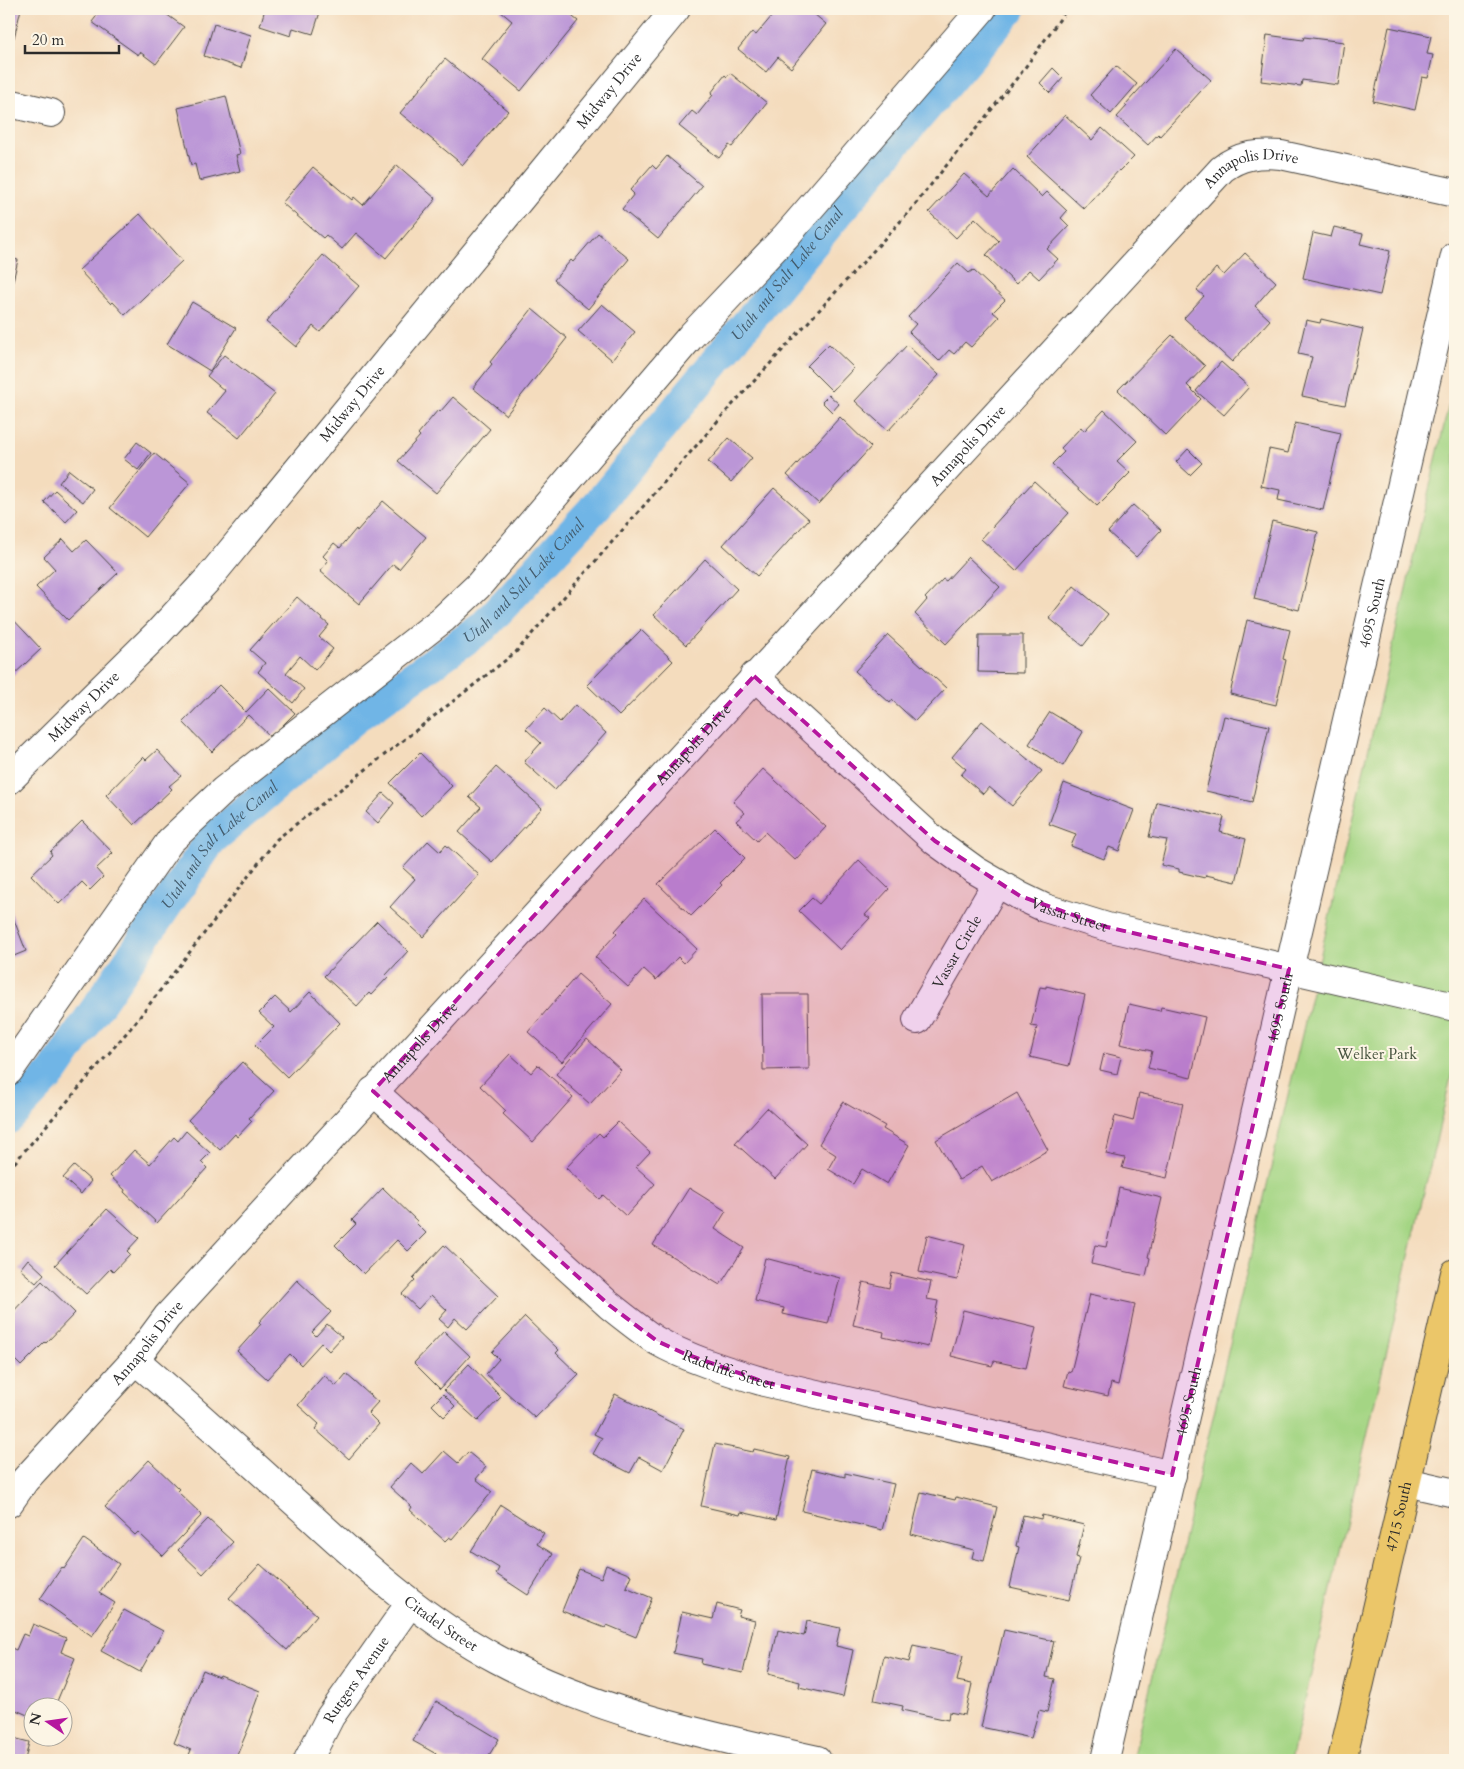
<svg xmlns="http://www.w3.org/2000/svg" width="1464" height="1769" font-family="Cardo,serif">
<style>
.green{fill:#a4d584;stroke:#688058}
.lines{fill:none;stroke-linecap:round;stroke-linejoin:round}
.canal{stroke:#6fb5e6;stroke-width:32}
.building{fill:#bb96d7}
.minor-casing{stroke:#494641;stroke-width:30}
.major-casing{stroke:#494641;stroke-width:30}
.path{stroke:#494641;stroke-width:3;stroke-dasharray:4 4;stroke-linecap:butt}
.minor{stroke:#fff;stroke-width:28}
.major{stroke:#ebc669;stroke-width:28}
.marked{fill:#b5179e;fill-opacity:0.2;stroke:#b5179e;stroke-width:4;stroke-dasharray:10 6;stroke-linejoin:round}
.labels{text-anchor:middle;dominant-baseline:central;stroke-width:4;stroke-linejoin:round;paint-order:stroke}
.street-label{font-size:15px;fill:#2b2b2b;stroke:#fcf5e5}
.park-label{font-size:15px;fill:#495641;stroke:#fcf5e5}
.water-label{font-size:16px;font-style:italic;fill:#435b6c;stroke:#fcf5e5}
</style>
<rect width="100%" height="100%" fill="#fcf5e5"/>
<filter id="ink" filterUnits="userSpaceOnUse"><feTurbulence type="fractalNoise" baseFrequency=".02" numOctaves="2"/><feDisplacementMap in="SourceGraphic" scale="10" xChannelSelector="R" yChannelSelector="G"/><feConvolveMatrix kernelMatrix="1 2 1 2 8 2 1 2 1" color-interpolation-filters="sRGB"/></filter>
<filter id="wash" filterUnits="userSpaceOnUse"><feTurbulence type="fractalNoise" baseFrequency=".0096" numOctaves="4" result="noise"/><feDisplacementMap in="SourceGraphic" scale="20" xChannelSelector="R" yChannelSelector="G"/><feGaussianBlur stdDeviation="1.12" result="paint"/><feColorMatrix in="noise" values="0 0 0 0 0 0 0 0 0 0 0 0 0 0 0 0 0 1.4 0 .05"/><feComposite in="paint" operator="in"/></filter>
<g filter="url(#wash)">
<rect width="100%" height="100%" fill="#f4dcbd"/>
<path class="green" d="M1455,378v682l-164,700h-158z"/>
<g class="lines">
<path class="canal" id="s1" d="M9,1118l44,-46 158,-232 143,-121 129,-92 117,-125 288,-350 122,-143"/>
</g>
<g id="blocks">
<path class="building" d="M9,9h12l-7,29 -5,-2z
M102,9h57l25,18 -28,37 -16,-12 -2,3 -46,-33z
M265,9h15l6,2 1,-2h34l-8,25 -20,-6 -2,8 -31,-10z
M502,9h61l15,12 -57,70 -39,-32 30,-38 -12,-10z
M775,9h33l18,15 -35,44 -13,-11 -12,15 -28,-23 14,-17 4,3 16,-19 -2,-2z
M214,24l37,11 -10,33 -37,-12z
M1389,27l42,9 -4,18 6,1 -5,23 -6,-1 -7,33 -42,-9z
M1267,35l36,5 1,-3 40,5 -6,43 -36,-5 -1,6 -40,-5z
M1176,49l35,31 -51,56 -2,-2 -10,11 -31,-28 10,-11 -2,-1z
M445,59l63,52 -45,54 -63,-52z
M1116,66l21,18 -26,30 -21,-19z
M1053,68l10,10 -13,15 -10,-10z
M730,73l37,30 -35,44 -3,-2 -10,13 -40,-32 13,-15 5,4 16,-20 -2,-2 14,-18 2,2z
M226,96l14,58 -4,1 4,16 -41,10 -4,-17 -4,1 -13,-57z
M1065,115l27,25 10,-12 32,29 -14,14 -1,-1 -35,39 -57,-52z
M667,156l35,30 -44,53 -36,-30 12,-15 -4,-4 22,-25 4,4z
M397,165l39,34 -50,59 -30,-25 -14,16 -16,-14 -3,3 -41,-35 31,-36 39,33 2,-3 9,8z
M1013,169l29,28 5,-5 20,19 -6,7 8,8 -22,23 11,10 -19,20 -10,-9 -13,14 -30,-29 13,-14 -24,-23 -19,20 -27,-26 35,-38 25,22z
M140,214l42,47 -57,54 -12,-13 -2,2 -32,-34z
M1334,227l29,7 -3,10 30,7 -10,44 -77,-17 10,-45 18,4z
M598,233l31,26 -41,50 -34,-29 17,-20 2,2z
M1245,253l31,29 -21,24 15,14 -38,42 -48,-44 20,-22 -7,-6 19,-22 8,7z
M323,255l36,31 -39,46 -7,-6 -17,21 -30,-25z
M9,258l9,2 -6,25 -3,-1z
M958,263l11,10 4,-3 32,30 -12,12 6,5 -28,30 -6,-5 -11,12 -5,-4 -10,11 -30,-29 7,-8 -8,-7z
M192,302l44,26 -26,43 -43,-27z
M602,304l33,28 -23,28 -34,-29z
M532,309l35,29 -61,77 -33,-27 19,-24 -2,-2z
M1321,319l42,10 -18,76 -43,-9 10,-39 -14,-3 8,-34 14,3z
M1172,335l33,31 -18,19 14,14 -35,37 -48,-46z
M829,344l25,24 -22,23 -25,-25z
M907,345l32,30 -51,56 -33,-30z
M224,355l51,39 -36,44 -32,-25 18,-22 -18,-15z
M1221,362l28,25 -25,28 -28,-24z
M829,395l10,9 -7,8 -10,-10z
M453,397l37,32 -54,64 -38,-32 22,-25 -2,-2 20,-24 2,2z
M1104,410l33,31 -20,20 13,12 -33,33 -45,-42 12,-12 -3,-4 20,-21 3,4z
M840,417l31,30 -52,57 -32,-29z
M1295,423l46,10 -18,77 -45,-10 2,-10 -19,-4 8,-37 19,4z
M729,438l23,20 -21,24 -23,-20z
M137,442l14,11 -13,17 -14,-11z
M1188,449l14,14 -12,12 -14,-13z
M154,453l36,30 -45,54 -35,-29z
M69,470l24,19 -10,13 -24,-19z
M1034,481l35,32 -53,58 -35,-32z
M774,488l35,31 -52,57 -34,-31z
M55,490l22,20 -11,12 -22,-20z
M383,501l43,36 -27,32 -6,-5 -34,40 -39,-33 8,-10 -5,-5 11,-13 6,5 16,-19 1,2z
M1133,505l28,25 -25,27 -28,-25z
M1272,521l46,11 -19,78 -45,-11z
M63,539l11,12 12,-11 32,33 -50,47 -32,-33 19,-18 -11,-12z
M968,557l32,30 -54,57 -31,-30 12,-14 -2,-2 18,-19 3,2z
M705,559l32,30 -51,56 -32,-30z
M1074,586l34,28 -25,32 -34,-28z
M297,597l32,28 -10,12 14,12 -18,21 -15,-14 -14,17 18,16 -11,14 -35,-31 7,-9 -15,-13z
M9,615l32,34 -32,30z
M1247,620l43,10 -7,29 3,1 -10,45 -46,-11z
M641,630l32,31 -54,55 -32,-31z
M888,635l58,53 -31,33 -23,-21 -2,3 -35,-32z
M979,635h44v38l-45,-1z
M219,685l27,27 23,-24 26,25 -24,24 -23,-22 -36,37 -29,-30z
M575,705l31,28 -51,57 -31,-28 17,-19 -15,-14 19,-21 15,14z
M1050,712l33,20 -20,34 -34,-22z
M1224,716l45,10 -17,76 -46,-11z
M982,721l60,50 -30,35 -23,-19 -6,7 -22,-19 5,-6 -14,-12z
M157,750l24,26 -12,10 3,3 -38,36 -28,-30 37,-38 3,3z
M420,753l32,33 -31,30 -31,-33z
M496,767l46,41 -50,54 -33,-30 22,-25 -12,-10z
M763,769l63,58 -31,33 -30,-28 -8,9 -21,-20 9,-8 -12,-11z
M1064,783l70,27 -15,41 -10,-4 -5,12 -33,-13 5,-12 -27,-10z
M383,793l11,10 -16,20 -12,-11z
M1157,802l67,15 -4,15 26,7 -10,43 -30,-7 -1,3 -26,-6v-3l-18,-4 6,-25 -18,-3z
M82,821l31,32 -17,16 7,8 -13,13 -8,-8 -23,22 -28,-29 21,-20 -2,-3z
M715,828l30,30 -25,25 2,2 -31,31 -33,-32z
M428,841l12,11 6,-7 33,30 -56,62 -33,-30 25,-28 -12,-11z
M859,860l30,29 -24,26 5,3 -30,32 -41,-39 13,-13 7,6z
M644,899l53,50 -13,14 -6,-6 -22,23 -12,-11 -16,18 -33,-30 22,-24 -2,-2z
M9,907l17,44 -17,7z
M377,921l31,30 -22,24 2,2 -17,18 -2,-2 -12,13 -33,-30z
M578,974l34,30 -50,58 -34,-30z
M1046,986l39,9 -16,71 -39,-9 7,-30 -6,-1 9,-39 6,1z
M310,992l30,31 -53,54 -32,-31 19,-19 -15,-14 16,-16 16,15z
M762,994h46l1,75 -46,1z
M1129,1004l31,7 1,-4 44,10 -14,61 -43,-10 4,-17 -32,-7z
M587,1039l34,31 -31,34 -34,-30z
M1104,1053l17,4 -4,17 -17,-4z
M510,1054l21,19 7,-8 35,32 -40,45 -30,-28 3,-3 -26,-25z
M242,1062l32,29 -25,27 3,3 -15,16 -2,-3 -15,16 -32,-30z
M1017,1093l31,57 -56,32 -10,-16 -23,14 -23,-40z
M1139,1093l44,10 -16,75 -45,-10 3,-10 -19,-4 9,-38 18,5z
M843,1102l42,24 -2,3 26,16 -22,39 -25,-15 -9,15 -25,-15 8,-14 -17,-11z
M767,1108l40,36 -32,35 -40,-36z
M618,1122l32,30 -14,15 19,17 -29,32 -23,-21 -4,4 -33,-31 33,-35 4,4z
M186,1131l24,22 -9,9 6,6 -50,55 -33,-31 1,-2 -15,-14 24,-26 16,14 24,-27 4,4z
M74,1166l17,15 -10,13 -18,-16z
M383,1188l34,33 -1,2 10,10 -18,18 -11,-11 -33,34 -29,-29 21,-21 -4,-4z
M689,1188l37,23 -11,18 29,19 -24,37 -67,-40z
M1119,1188l43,10 -14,59 2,1 -4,18 -55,-12 4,-19 11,2z
M107,1209l32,29 -12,13 3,3 -17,18 -3,-3 -24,25 -31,-29z
M927,1235l38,10 -8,35 -38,-8z
M444,1245l54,51 -31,33 -12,-11 -7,9 -9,-8 8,-9 -16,-15 -13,14 -16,-15 13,-14 -2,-2z
M765,1258l75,20 -12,46 -45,-10 1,-6 -29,-7z
M28,1259l16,15 -8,9 -16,-14z
M892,1273l39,9 -4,17 11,2 -10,46 -45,-10 1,-5 -31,-7 10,-43 26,6z
M297,1280l34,32 -19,20 4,4 11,-12 15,13 -13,14 -8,-8 -20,22 -11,-11 -23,25 -30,-28 24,-27 -2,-2z
M42,1281l33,32 -29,30 -1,-1 -24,24 -12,-12v-38z
M1090,1294l45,10 -17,81 -7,-2 -3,13 -44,-10 4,-15 3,1z
M963,1310l73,18 -10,40 -32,-7 -2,5 -41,-10z
M525,1317l34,33 -3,3 23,22 -44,43 -49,-44 13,-15 -7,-7z
M444,1331l26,25 -30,33 -26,-26z
M469,1364l32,33 -23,24 -34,-31z
M346,1374l32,28 -10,11 11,11 -30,35 -34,-30 4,-5 -21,-19 26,-30 12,11z
M443,1394l12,12 -11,11 -12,-12z
M615,1394l69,35 -21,41 -24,-13 -9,16 -37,-19 9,-16 -8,-4z
M715,1444l38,8 1,-3 36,8 -14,63 -35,-8 -1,3 -39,-9z
M444,1451l14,12 10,-11 18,15 -10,12 16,13 -40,47 -3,-2 -4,4 -35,-31 2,-3 -22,-20 21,-24 12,11z
M149,1460l30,29 -2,2 25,24 -39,41 -25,-24 -3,3 -30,-28z
M812,1469l33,8v-4l49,11 -12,46 -80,-19z
M921,1492l34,8 1,-3 41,10 -13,54 -12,-3 2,-8 -63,-16z
M501,1505l43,28 -7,11 16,10 -25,41 -32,-21 3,-6 -28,-17z
M1023,1515l18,4 1,-4 42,10 -8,32 3,1 -10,42 -59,-13 9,-40 -3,-1z
M208,1519l25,23 -30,32 -25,-24z
M84,1539l35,25 -20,29 16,10 -23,33 -52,-37 22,-32 2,2z
M260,1564l57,51 -30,35 -58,-52z
M606,1565l25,10 -5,12 26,11 -16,39 -29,-12 -2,3 -43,-17 17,-42 22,9z
M717,1604l23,6 -2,6 17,4 -12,53 -42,-9 1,-5 -29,-6 9,-41 31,7z
M124,1610l39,21 -23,41 -39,-21z
M807,1621l33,7 -4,18 17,4 -10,47 -44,-10 1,-5 -32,-8 10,-44 26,6z
M33,1624l33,14 -5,14 14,6 -20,48h-23v11l-23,-10v-60l7,3 7,-16 5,2z
M1004,1630l50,11 -8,36 9,2 -8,33 -8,-2 -8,28 -50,-11z
M913,1645l50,11 -6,25 15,3 -7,31 -16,-3 -1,8 -46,-10 1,-4 -29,-6 10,-44 25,6z
M203,1670l16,7 1,-2 40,16 -11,30 2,1 -16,38h-48l4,-10 -17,-7z
M436,1701l63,38 -13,21h-39l-34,-19z
M9,1737l20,5 -4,18h-16z"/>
</g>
</g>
<g filter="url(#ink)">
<use href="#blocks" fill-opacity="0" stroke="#494641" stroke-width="1"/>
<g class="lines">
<defs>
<g id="minor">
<path d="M9,103l42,10"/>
<path id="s2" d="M754,676l181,165 40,29 45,26 25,12 62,19 348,80"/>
<path id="s3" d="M9,780l148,-146 52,-56 467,-569"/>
<path id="s4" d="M917,1020l80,-137"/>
<path d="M9,1071l161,-230 54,-51 219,-171 35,-33 213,-250 95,-100 196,-227"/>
<path id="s5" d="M373,1091l236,214c15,12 30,24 46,35 33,19 73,31 109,42l408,93"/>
<path id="s6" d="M135,1360c59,50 116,103 173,154 59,54 118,107 189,145 101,54 210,76 320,101"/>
<path d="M1406,1482l49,11"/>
<path id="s7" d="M9,1503l16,-23 110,-120 32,-43 1055,-1148c18,-14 36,-16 59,-14l174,38"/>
<path id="s8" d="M308,1760l22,-43 80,-114"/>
<path id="s9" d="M1105,1760l350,-1504"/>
</g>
<g id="major">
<path id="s10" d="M1342,1760l113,-487"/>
</g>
</defs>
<use href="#minor" class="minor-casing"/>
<use href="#major" class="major-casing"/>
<path class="path" d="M9,1169l126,-146 142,-184 239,-187 207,-237 186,-203 112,-139 46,-64"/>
<use href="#minor" class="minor"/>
<use href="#major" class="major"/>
</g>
</g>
<path class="marked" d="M754,676l181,165 85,55 87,31 182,42 -117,506 -408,-93 -81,-29 -26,-12 -48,-36 -236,-214z"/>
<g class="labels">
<g class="street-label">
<text stroke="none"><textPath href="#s3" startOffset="915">Midway Drive</textPath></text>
<text stroke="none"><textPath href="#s7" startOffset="1832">Annapolis Drive</textPath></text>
<text stroke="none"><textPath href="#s3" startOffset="510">Midway Drive</textPath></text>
<text stroke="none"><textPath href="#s7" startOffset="1428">Annapolis Drive</textPath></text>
<text stroke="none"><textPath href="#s9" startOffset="1178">4695 South</textPath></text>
<text stroke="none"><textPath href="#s3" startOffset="105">Midway Drive</textPath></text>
<text stroke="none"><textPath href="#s7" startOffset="1022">Annapolis Drive</textPath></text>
<text stroke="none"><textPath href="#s2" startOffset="399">Vassar Street</textPath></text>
<text stroke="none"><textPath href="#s4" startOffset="79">Vassar Circle</textPath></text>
<text stroke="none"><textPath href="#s9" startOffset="772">4695 South</textPath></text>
<text stroke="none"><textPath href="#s7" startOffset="618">Annapolis Drive</textPath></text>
<text stroke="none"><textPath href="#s7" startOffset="212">Annapolis Drive</textPath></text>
<text stroke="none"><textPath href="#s5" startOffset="456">Radcliffe Street</textPath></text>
<text stroke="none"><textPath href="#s9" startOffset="368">4695 South</textPath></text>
<text stroke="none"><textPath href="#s10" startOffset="250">4715 South</textPath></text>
<text stroke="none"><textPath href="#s6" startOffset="404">Citadel Street</textPath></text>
<text stroke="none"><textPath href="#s8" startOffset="94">Rutgers Avenue</textPath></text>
</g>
<g class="park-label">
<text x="1377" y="1054">Welker Park</text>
</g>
<g class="water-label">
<text stroke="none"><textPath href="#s1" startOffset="1156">Utah and Salt Lake Canal</textPath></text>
<text stroke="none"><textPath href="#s1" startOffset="751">Utah and Salt Lake Canal</textPath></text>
<text stroke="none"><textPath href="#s1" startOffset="346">Utah and Salt Lake Canal</textPath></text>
</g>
</g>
<rect width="1464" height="1769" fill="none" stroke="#fcf5e5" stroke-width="30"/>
<g transform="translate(48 1722) rotate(283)"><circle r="24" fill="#fcf5e5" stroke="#a8a49b"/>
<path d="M0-4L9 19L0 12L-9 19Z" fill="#b5179e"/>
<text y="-8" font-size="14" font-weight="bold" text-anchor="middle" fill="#2b2b2b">N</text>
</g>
<path d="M25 45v8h94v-8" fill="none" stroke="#2b2b2b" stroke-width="2.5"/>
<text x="32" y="45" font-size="15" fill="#2b2b2b" stroke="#fcf5e5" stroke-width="4" paint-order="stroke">20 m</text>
</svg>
